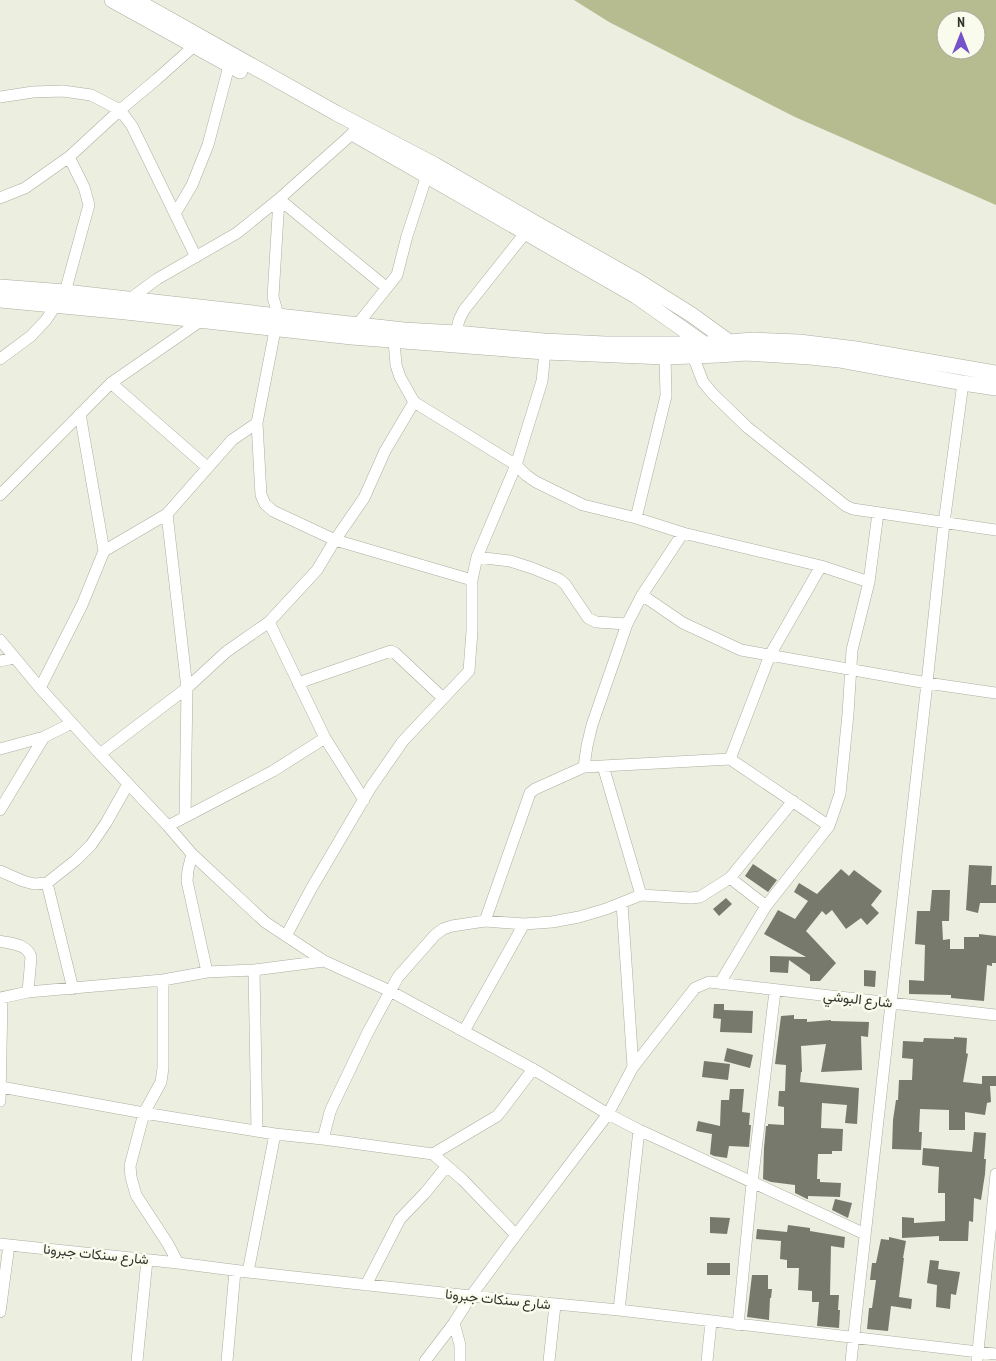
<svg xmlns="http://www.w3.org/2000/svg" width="996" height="1361" font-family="'PT Sans Narrow',Vazirmatn,sans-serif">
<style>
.water{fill:#b6bb90;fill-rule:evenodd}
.building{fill:#77796c}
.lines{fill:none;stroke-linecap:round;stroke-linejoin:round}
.street-casing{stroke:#acaea0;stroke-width:12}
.secondary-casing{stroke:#acaea0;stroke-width:16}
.street{stroke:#fff;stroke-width:11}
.secondary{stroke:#fff;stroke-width:15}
.labels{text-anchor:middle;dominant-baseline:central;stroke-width:5;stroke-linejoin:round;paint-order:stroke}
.street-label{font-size:14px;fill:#31322c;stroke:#f9fbec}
</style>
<rect width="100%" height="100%" fill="#eceedf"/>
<path class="water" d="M574,0h422v205l-201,-88 -186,-95zM946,20h30v30h-30z"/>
<path class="building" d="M753,864l24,16 -9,12 -23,-16z
M969,865l23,1 -1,19h5v18h-16l-2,10 -12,-3z
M841,869l8,7 5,-6 28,21 -11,14 8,8 -12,12 -6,-7 -15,11 -14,-19 -6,5 -4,-4 -16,20 30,32 -16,18h-10v-6l-21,-15 -1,13 -18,-1v-16l36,1 -42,-23 14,-24 17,9 13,-18 -14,-9 5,-9 18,11z
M932,890h18l-1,31h-7l1,19 7,-1v10h14v-12h15v-3l17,2v27h-4v3l-5,-1 -3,36 -33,-3v-3l-42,-1v-14l15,1 1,-36 -10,-1 2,-33h13z
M726,898l6,6 -13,12 -6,-7z
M864,970l12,1 -1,16 -11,-1z
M714,1004h10v6l29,1 -1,22 -32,-1 1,-13 -8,-1z
M794,1015v4h13v3l24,-2v1l38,1 -1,15 -7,-1 1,34 -41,2 5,-28 -25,2 1,26h-1l-1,10 59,6 -2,36 -12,-1 2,-18 -25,-2 -1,25 22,1 -1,22h-10v3h-14l-1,25h3v3l21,1 -1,14 -32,-1v3h-1l-12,-6v-8l-24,-3 -8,-3 1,-31 2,-22h2v-2l16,1v-18l-6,-1 1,-15h6l1,-26 -11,-1 6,-48z
M954,1037l13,1 -1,15 2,1 -5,28 19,2v-8h14v10h-6l1,16 -4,1 -2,12 -20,-3v18h-16v-20l-29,-1 -1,23h3l-1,18 -29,-1 1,-29 3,-20h2l1,-20h13l1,-21 -11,-1 1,-17 20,1 1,-4 30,1z
M727,1048l26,7 -3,13 -26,-7z
M704,1061l26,3 -2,16 -26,-3z
M730,1089h14l-2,23 8,1 -1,12h2l-2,22 -20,-1 -2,12 -13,-2 -4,-2 2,-20 -16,-3 2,-10 22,5 1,-26h8z
M974,1132l12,1 -2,26h2l-1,15 -4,26 -7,-2 -1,24 -4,-1 -1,20h-29v-5l-37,2v-21l12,1v5l31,-2v-28h-7l1,-26 -17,-2 1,-17 49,4z
M835,1199l17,4 -4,15 -16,-8z
M710,1217l20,1 -3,16 -17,-1z
M788,1225l22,3v3l35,6 -1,11 -13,-2 -1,49h9l-1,15h2l-1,18 -22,-2 2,-24h-7v-11l-14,-1 1,-22h-12v-8l-7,-1 1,-18 -25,-2 1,-10 30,3z
M889,1237l17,4 -3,17h1l-5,39 13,2 -1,10 -20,-3 -3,25 -21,-2 2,-21h3l4,-28h-6l2,-17h4l5,-24 8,1z
M930,1260l9,1 -1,8 22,3 -4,23 -5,-1 -1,15 -14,-2 1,-22 -10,-2z
M707,1263h23v12h-23z
M752,1275h16v14h4l-1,9h-1l-1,22 -22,-3z"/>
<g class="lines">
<defs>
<path id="street" d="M0,97l33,-5 30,-1 28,4 29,15 12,16 64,131
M0,198l25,-10 44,-31 51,-47 37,-31 37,-33
M279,199l-6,98 5,18 -21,108 4,72 4,9 8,7 62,29 137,40
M279,199l108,89
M175,214l17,-29 16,-40 21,-79
M65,292l24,-87 -5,-18 -15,-30
M130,299l27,-20 80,-46 42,-34 74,-66
M357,325l40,-50 10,-39 20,-61
M456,333l3,-13 5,-10 62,-78
M394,341l2,24 4,12 14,25 102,63 10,10 10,7 47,23 53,13 47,15 138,33 48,16
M691,351l12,31 9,11 35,34 99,79 7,3 143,21
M0,359l31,-23 15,-16 10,-15
M111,383l96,84
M0,495l111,-112 91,-63
M167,514l20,174 -2,129
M636,518l30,-122 -1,-39 1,-8
M104,551l63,-37 65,-74 25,-17
M477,557l33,4 22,7 27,11 6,5 23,34 8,4 31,2
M642,595l41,28 58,27 186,33 69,10
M269,622l56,116 39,62
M0,640l40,48 60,66 68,72 24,28 73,68 59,39 66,30 143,78 75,45 31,16 226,104
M0,661l14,-3
M298,683l93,-32 4,2 48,45
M40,688l42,-83 22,-54 -24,-137
M0,749l44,-12
M100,754l87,-66 39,-36 43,-30 48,-52 18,-30 29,-42 21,-47 29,-49
M730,759l40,-104 51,-89
M603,766l38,129
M584,767l3,-21 5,-21 35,-101 15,-29 41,-62
M0,810l44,-73 28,-14
M168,826l105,-55 52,-33
M192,854l-4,16 -1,11 20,91
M0,871l23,10 11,3 13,-1 29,-23 15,-15 15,-22 22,-39
M730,878l63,-77
M47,883l26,106
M622,903l11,164
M485,921l45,-128 5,-4 49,-22 146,-8 99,67
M286,936l25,-47 60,-102 32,-46 66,-70 3,-40v-51l5,-23 39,-92 26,-84 3,-29
M0,941c12,3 27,3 31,16l-3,35
M254,970l3,161
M163,980v88l-2,14 -17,31 -14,53 1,11 5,18 32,49 10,19
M720,983l46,-77
M0,998l28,-6 135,-12 44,-8 47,-2 70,-9
M464,1031l60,-107
M1,1087l143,26 131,21 48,5 110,15 64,-38 5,-6 31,-41
M0,1101l2,-103
M323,1139l7,-27 3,-7 35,-73 30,-55 37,-42 8,-6 9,-3 33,-5 39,3 28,-2 27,-5 27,-8 35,-14 50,3 9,-1 30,-19 36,28 63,-80 11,-32 8,-80 4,-64 17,-68 9,-69
M433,1154l30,26 53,55
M0,1244l178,19 70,9 223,24 148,14 377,44
M248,1272l27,-138
M366,1285l34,-66 25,-26 22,-27
M619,1310l20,-180
M0,1312l9,-67
M454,1323l6,22v16
M738,1325l14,-142 23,-192
M137,1361l10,-101
M227,1361l8,-90
M425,1361l29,-38 17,-27 45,-61 92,-121 25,-47 62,-79 14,-6 287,33
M549,1361l6,-56
M707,1361l4,-39
M851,1361l76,-678 17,-160 19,-140
M977,1361l19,-187"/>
<path id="secondary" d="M112,0l128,71
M135,0l201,113 99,52 102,59 101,57 54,34 40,29
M354,134l282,162 71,50
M0,287l65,5 339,38 52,3 88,8 61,3h101l47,-4 46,2 57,7 140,24
M0,300l126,12 226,25 193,15 120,5 54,-2 27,-2 64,4 29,3 124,23 33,5"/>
</defs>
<use href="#street" class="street-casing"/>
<use href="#secondary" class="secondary-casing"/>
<use href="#street" class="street"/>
<use href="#secondary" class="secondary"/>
</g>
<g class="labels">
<g class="street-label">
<text transform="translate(858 999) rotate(6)">شارع البوشي</text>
<text transform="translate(96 1254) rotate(6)">شارع سنكات جبرونا</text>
<text transform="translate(498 1299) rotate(6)">شارع سنكات جبرونا</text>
</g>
</g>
<g transform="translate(961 35)"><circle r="24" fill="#f9fbec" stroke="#a9ab9f"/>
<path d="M0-4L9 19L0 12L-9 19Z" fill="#7551ca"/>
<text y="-8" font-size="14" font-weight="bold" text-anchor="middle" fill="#31322c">N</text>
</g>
</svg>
